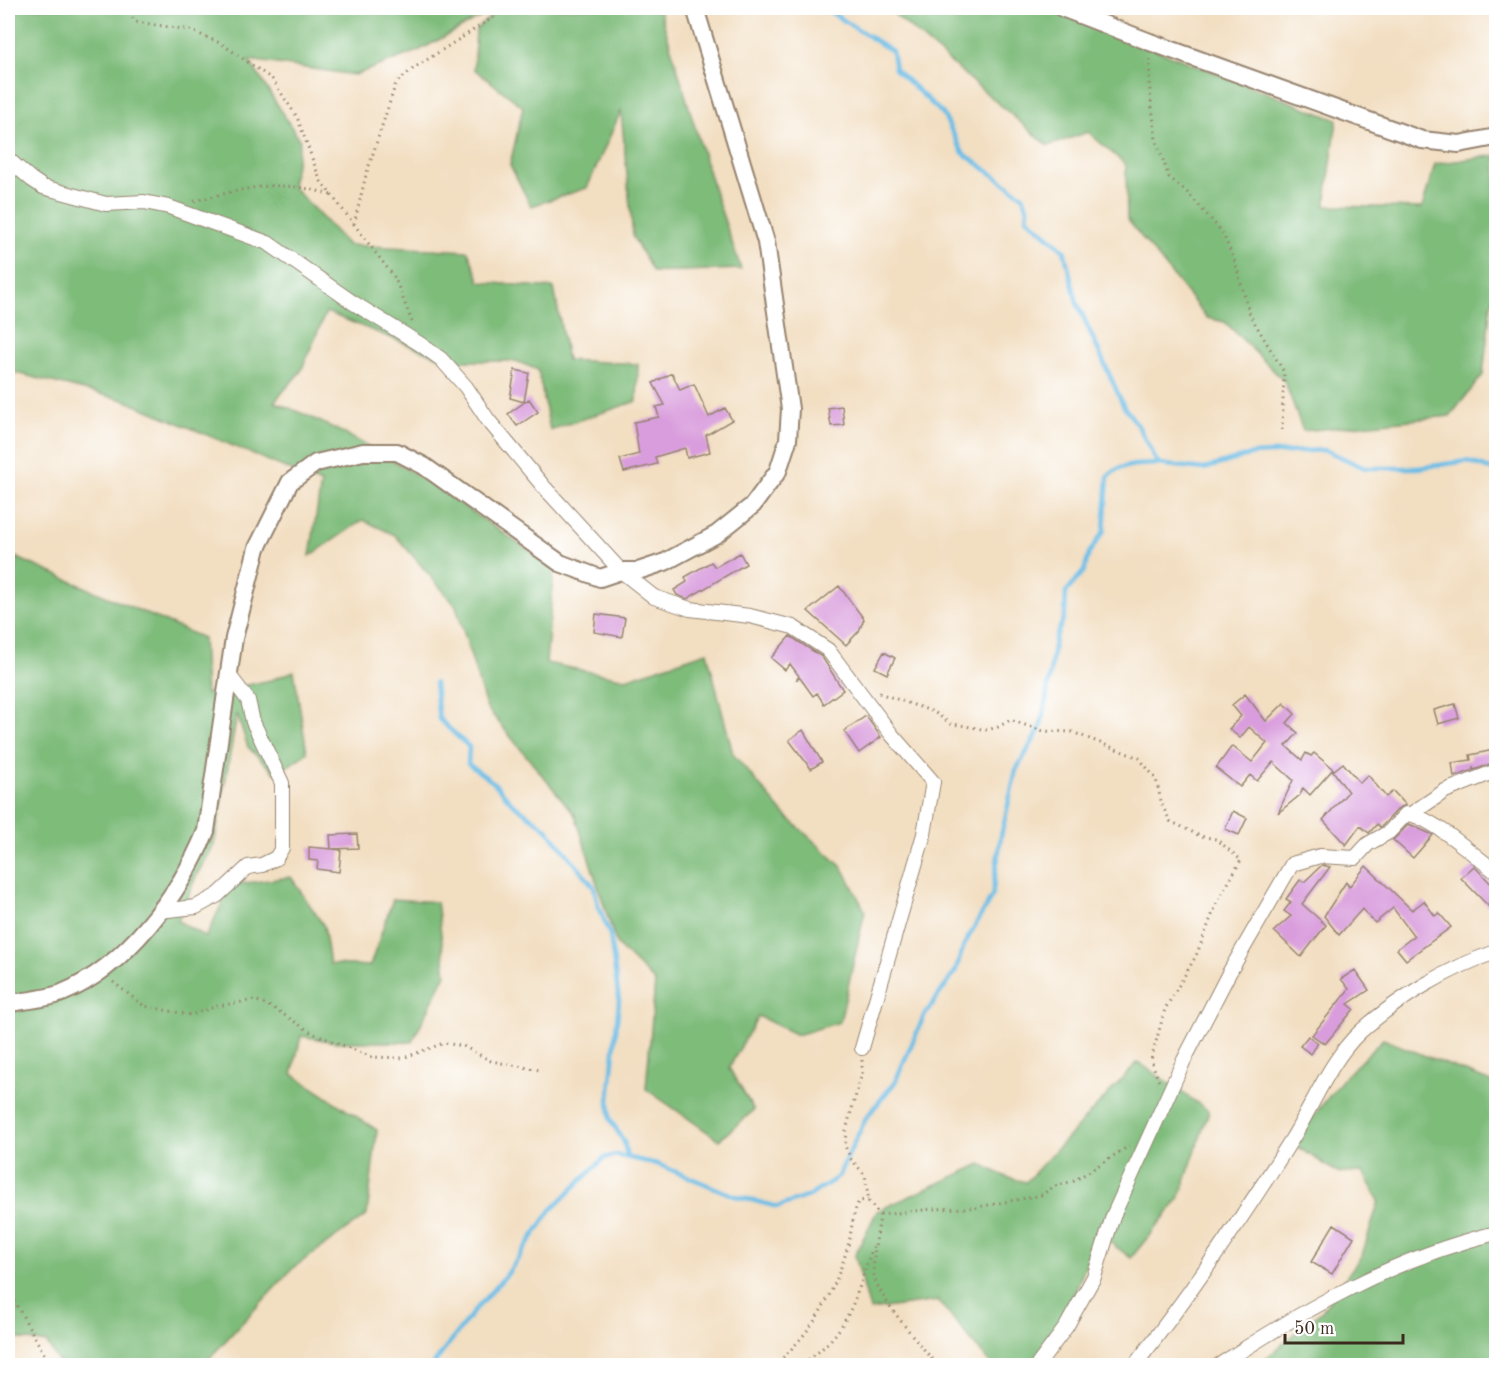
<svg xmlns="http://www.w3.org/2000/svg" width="1504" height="1373" font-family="'Old Standard TT',serif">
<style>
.forest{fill:#7ebc7a;stroke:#5c734c;stroke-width:1.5}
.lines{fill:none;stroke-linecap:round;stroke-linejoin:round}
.stream{stroke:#6abde6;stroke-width:4.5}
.building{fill:#d99ddd}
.minor-casing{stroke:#968470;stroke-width:16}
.tertiary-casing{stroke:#968470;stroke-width:20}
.path{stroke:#968470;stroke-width:3;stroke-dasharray:1.5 4.5;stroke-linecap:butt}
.minor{stroke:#fff;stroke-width:14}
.tertiary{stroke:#fff;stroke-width:16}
</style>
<rect width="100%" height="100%" fill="#fff"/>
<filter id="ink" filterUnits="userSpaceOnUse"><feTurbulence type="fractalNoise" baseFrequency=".0167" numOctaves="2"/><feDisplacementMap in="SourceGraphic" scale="12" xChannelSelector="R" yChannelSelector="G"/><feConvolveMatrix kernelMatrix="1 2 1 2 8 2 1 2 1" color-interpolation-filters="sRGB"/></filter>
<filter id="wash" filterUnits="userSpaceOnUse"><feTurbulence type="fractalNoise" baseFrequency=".008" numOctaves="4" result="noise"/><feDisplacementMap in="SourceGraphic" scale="24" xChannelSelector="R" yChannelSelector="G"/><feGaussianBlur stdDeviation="1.35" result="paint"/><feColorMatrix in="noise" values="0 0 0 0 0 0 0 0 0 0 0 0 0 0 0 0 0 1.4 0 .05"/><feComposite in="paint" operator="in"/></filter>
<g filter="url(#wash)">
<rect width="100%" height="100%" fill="#f2dec1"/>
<path class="forest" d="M8,8h489l-77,42 -65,25 -106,-15 51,81 -8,45 56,59 120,6 12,31 74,6 13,72 71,4 -1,37 -87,29 -12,-60 -22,-9h-67l-123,-49 -25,59 -27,31c101,38 191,105 280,166l-8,95 80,16 81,-27 26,102 51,60 59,54 22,43 -25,111 -43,13 -39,-19 -29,52 25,42 -35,30 -73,-51 9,-107 -38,-37 -42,-130 -89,-108 -30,-101 -61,-71 -32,-15 -53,36 11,-73 -197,-83 -116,-29z
M500,8h159l55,182 27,79 -88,3 -20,-35 -12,-126 -34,77 -56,18 -21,-41 13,-58 -49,-38 2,-40z
M887,8h162l288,112 -12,86 97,2 13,-44 61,-9v140l-5,9 -8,71 -33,41 -147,15 -18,-49 -60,-60 -18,-4 -80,-99 -1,-54 -38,-33 -40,14z
M8,554l195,84 3,56 65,-14 23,-9 13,82 -31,21 -28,-27 -11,-33 -23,131 -18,31 -18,45 28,16 25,-52 60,-8 33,49 6,38 40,2 23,-67 44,3 9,72 -34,68h-77l-34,-6 -9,38 85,56 -10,85 -74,53 -90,97h-143l-13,-22 -39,-6z
M1383,1039l113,45v281l-239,1 65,-55 40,-56 17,-54 -16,-29 -25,1 -46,-30 51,-64z
M1138,1062l71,49 -30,88 -48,59 -32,-24 -42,100 -25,31h-40l-54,-64 -68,9 -15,-55 22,-44 104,-47 25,13 20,5z"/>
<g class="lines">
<path class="stream" d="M824,8l68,43 3,18 48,45 20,39 60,43 5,13 -1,9 37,32 13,53 47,104 13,17 21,40
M435,683l4,36 30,28 -1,17 25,18 19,21 35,26 47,58 4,18 12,30 9,66 -10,99 1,19 14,23 3,15
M432,1366l42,-55 34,-38 43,-63 53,-52 12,-3 41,9 75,31 46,12 33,-12 27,-18 28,-59 29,-36 29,-66 31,-44 9,-27 28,-49 9,-60 15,-66 24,-41 5,-22 10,-68 10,-24 1,-23 18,-21 5,-18 15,-22 4,-55 11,-8 16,-3 23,-1 46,5 49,-15 72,-4 40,18h53l49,-7 29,10"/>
</g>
<g id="blocks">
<path class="building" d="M515,370l14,3 -5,29 -14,-4z
M672,373l8,17 14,-6 15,33 16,-9 7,12 -26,15 4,17 -23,6 -2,-10 -30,9 2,7 -33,8 -4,-13 19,-5 -5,-32 25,-5 -3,-10 9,-2 -12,-22z
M529,399l9,13 -21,14 -9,-12z
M842,406l2,19 -13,1 -3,-18z
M740,553l6,11 -59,35 -10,-4 -3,-5 13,-8 -2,-5 26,-15 4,5z
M839,586l25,33 -5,12 -13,14 -38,-34z
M596,614l29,4 -3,19 -28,-5z
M790,636l32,21 21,33 -19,14 -7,-11 -4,3 -13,-18 -3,1 2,-3 -9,-12 -5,6 -14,-12z
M884,652l11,6 -8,16 -12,-6z
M1245,694l21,27 18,-18 11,11 -8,9 11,10 -12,13 16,14 4,-7 5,3 3,-3 19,16 -23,26 -7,-7 -3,7 -22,18 15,-33 -20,-18 -16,19 -7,-6 -10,12 -24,-19 16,-22 20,16 15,-19 -18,-16 -9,11 -11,-9 12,-13 -9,-11z
M1455,704l4,14 -21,6 -4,-14z
M866,716l15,21 -22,16 -15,-22z
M803,730l19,32 -11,7 -22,-29z
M1494,750l2,12 -22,8 -1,-3v3l-19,7 -2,-14 19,-3 -1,-5z
M1343,763l17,20 8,-8 18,22 7,-6 13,14 -7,3 -16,17 -3,2 -3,-3 -8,9 -9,-7 -14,19 -23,-25 25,-28 -15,-21z
M1233,811l14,7 -8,17 -14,-6z
M1409,824l24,11 -20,23 -20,-18z
M357,834l1,14 -26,1 9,1 -2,22 -22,-3 1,-8 -9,-1v-13l22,2 -1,-14z
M1322,865l8,2 -28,37 24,21 -25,32 -27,-26 17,-15 -7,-5 7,-9 -5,-3 14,-19 4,2z
M1366,866l46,44 12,-9 11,15 4,-3 12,14 -45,33 -9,-11 17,-13 -21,-28 -18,15 -13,-14 -23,26 -15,-19 22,-34 3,5z
M1474,866l23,24v25l-36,-37z
M1355,970l14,20 -21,14 6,5 -29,35 -13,-9 37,-46 -8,-10z
M1308,1036l10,7 -7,11 -11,-8z
M1334,1224l20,13 -22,37 -21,-12z"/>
</g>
</g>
<g filter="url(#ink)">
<use href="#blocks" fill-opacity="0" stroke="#968470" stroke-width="1.5"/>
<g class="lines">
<defs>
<path id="minor" d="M8,159l23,20 12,8 63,17 38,-2 25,5 99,36 84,59 68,42 21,15 25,28 22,33 56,67 77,84 33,26 36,12 60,7 43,11 35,23 64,85 41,47 -9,52 -62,214
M1411,814l34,-23 51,-20
M159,911l37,-4 22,-12 30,-28 14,-2 14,-7 6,-10v-65l-29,-61 -5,-22 -19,-25
M1037,1366l29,-39 28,-50 19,-61 71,-156 45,-87 63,-109 28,-8 35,2 13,-14 21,-12 17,-18c24,1 70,43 90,58
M1134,1366c57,-73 109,-149 158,-227 21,-34 38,-79 68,-107 36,-33 90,-65 136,-80
M1218,1366c88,-58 176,-108 278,-133"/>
<path id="tertiary" d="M1062,8l88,34 272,98 37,4 37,-7
M8,1003c16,-2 38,-4 54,-10 64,-26 119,-100 144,-162l28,-193 23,-90 33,-66 26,-19 47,-11h34l27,14 136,97 40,15 21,-7h17l27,-9 52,-28 36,-29 25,-34 10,-31 2,-31 -24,-167 -71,-234"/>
</defs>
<use href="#minor" class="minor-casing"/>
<use href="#tertiary" class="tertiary-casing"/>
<path class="path" d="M125,8l11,14 54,8 32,14 50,35 25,38 23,63 75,98 17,44
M1150,59l-1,23 7,58 13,37 20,17 33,38 13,30 15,53 34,57 -2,58
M194,201c52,-12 83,-24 137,-6
M354,224l12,-49 30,-92 18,-15 94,-60
M879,693l55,19 17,12 9,1 27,5 11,-3 12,-7 33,11 29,1 67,26 17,21 6,26 8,16 30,15 16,3 25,21 -25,45 -20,51 -31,53 -14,51 8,22
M113,982l31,24 47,9 26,-9 38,-6 20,9 37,24 60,24 31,1 41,-15 19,3 28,15 49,9
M862,1060v13l-16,57 -1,16 6,13 14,16 4,27 11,13c-2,20 -8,39 -6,60 2,20 49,73 64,91
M880,1215l52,-6 41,-1 69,-13 12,-9 20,-5 55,-35
M8,1290l43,76
M774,1366c40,-36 59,-70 74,-120 4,-16 4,-31 11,-45l9,-1
M798,1366c52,-31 56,-66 75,-119"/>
<use href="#minor" class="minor"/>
<use href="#tertiary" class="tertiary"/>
</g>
</g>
<rect width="1504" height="1373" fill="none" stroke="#fff" stroke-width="30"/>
<path d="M1285 1334v9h118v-9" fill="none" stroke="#3b2a1e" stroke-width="3"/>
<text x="1294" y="1334" font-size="18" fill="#3b2a1e" stroke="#ffffff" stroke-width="4.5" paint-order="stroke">50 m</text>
</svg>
